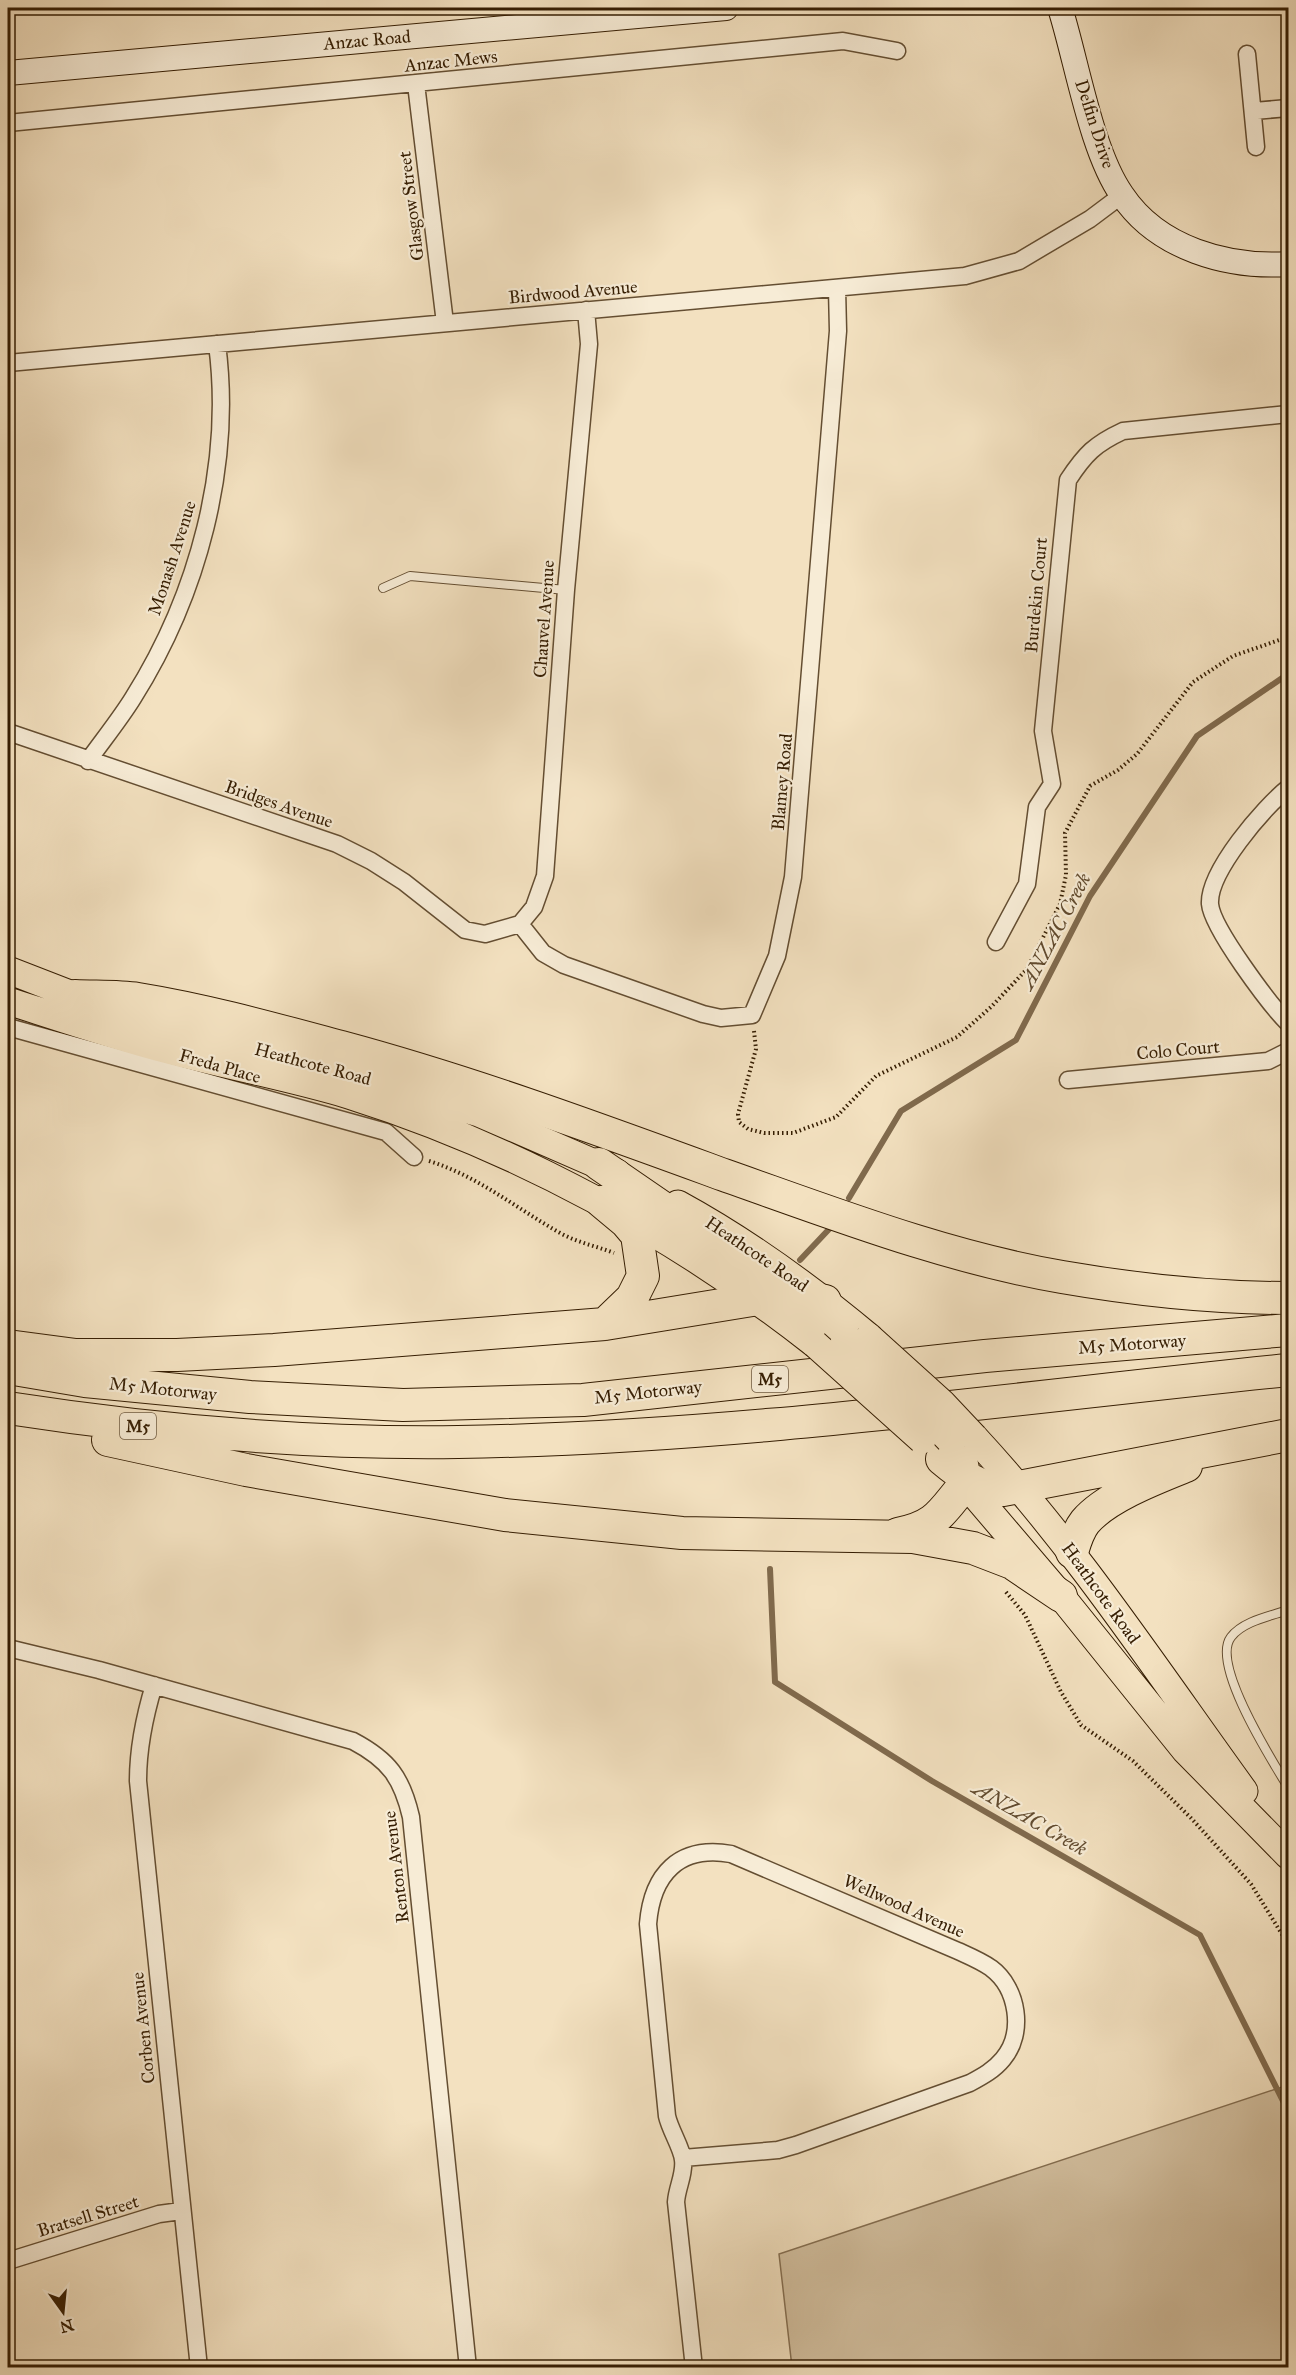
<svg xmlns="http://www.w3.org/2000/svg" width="1296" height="2375" font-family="'IM FELL Great Primer',serif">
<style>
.green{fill:#d3c0a0;stroke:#846e51;stroke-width:1.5}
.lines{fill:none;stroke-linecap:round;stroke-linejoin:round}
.stream{stroke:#806a4d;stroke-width:6}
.lane-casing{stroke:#644e32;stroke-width:10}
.street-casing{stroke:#644e32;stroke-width:19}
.secondary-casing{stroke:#351d02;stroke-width:26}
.primary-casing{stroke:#351d02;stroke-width:29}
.highway-casing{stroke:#351d02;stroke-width:34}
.path{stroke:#351d02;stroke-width:4;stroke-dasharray:1.5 3;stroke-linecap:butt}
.lane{stroke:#f7ecd6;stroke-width:8}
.street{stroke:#f7ecd6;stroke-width:16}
.secondary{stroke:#f7ecd6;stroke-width:24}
.primary{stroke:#f3e1c0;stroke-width:27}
.highway{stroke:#f3e1c0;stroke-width:32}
.primary-bridge-casing{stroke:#351d02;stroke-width:29;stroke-linecap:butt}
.highway-bridge-casing{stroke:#351d02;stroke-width:34;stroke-linecap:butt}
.primary-bridge{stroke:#f3e1c0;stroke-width:27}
.highway-bridge{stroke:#f3e1c0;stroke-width:32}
.labels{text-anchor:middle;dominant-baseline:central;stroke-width:4.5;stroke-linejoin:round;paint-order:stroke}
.shield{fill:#f7ecd6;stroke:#6f5b42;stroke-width:1.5}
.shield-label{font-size:16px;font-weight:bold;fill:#351d02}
.street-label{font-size:18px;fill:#351d02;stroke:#f7ecd6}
.water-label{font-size:20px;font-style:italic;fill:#614a2e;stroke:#f7ecd6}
</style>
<rect width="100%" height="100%" fill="#f3e1c0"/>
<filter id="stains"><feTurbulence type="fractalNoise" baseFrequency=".00333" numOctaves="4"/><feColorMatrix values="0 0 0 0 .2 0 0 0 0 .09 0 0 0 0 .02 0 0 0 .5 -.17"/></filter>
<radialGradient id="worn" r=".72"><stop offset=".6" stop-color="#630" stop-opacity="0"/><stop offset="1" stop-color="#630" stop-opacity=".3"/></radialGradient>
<path class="green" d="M1288,2085v282h-496l-13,-113z"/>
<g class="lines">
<path class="stream" d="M849,1198l52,-87 115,-71 74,-144 107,-160 91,-62
M800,1260l32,-34
M770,1569l5,113 157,99 268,154 88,176"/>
<defs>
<path id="lane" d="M383,588l27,-12 156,14
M1288,1610c-17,6 -45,11 -57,27 -21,27 42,125 57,150"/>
<path id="street" d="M1247,54l9,93
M416,84l29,239
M1254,111l34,-3
M8,123l835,-82 54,10
M8,363l957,-87 54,-15 71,-42 32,-24
M8,732l329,112 34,17 33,21 61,48 20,4 35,-10
M88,761c15,-21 32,-42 45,-63 65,-103 100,-233 84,-354
M1288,788c-24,19 -80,84 -78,116 2,24 60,101 78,119
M520,924l23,29 21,12 139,49 18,4 31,-3 25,-59 16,-79 45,-546 -1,-43
M520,924l14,-17 11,-31 21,-286 23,-246 -3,-34
M996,942l31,-58 10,-77 15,-23 -9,-53 25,-251c17,-26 27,-36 55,-49l165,-17
M8,1027l378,105 28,25
M1068,1080l200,-19 20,-10
M8,1648l91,22 254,71c36,19 49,37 58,76l57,551
M154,1685c-10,33 -16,62 -16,96l61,587
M683,2158l95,-8 18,-5 174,-62c13,-7 24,-13 33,-24 22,-26 15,-71 -12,-91 -10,-7 -22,-12 -33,-17l-227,-97c-52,-9 -79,20 -83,70l19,192c3,14 15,32 16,44 2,14 -6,27 -7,42l18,166
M8,2261l151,-47 22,-3"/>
<path id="secondary" d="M1060,8c17,54 31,143 62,187 36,54 106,73 166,69
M8,73l718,-65"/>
<path id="primary" d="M8,970l67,26 95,30 147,38 162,49 138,60
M8,1001c53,17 106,35 160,49 60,16 121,27 181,45 168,53 327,140 466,249
M678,1204c68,37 131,83 191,133
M974,1437c101,109 183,234 270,354
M957,1474l104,122 124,154 103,105"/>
<path id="highway" d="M75,996c21,1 43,0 63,3 68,11 136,30 203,48 130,35 257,82 383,128 111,39 222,82 338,102 75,13 151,21 226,21
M599,1164l160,110 88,67
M602,1202l24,20 11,13 6,41 -11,22 -27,26
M8,1346l68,9h101l97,-5 331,-26 183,-30 37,7
M8,1368l77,13 165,16 153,8 180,-5 402,-44 303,-26
M8,1408c149,23 299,36 450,34 278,-4 554,-44 830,-72
M108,1440l138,30 259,45 177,18 231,4 60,11 39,15 49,33
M942,1459c19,16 37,29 61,31l285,-55
M898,1534c40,-8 43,-22 68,-51l-5,-23
M1072,1552c3,-10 6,-21 13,-30 21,-25 71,-44 101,-56"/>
</defs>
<use href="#lane" class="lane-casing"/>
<use href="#street" class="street-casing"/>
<use href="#secondary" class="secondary-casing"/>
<use href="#primary" class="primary-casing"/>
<use href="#highway" class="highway-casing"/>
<path class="path" d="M754,1031l2,18 -18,65 1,8 9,7 16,4h29l43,-16 40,-41 81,-39 34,-30 36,-38 33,-65 6,-29 -1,-42 25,-47 28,-16 19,-16 56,-72 40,-26 55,-19
M429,1161c49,15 88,48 133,73 17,9 34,12 52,19
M1006,1592l19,23 36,77 20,33 52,36 58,57 60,66 37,60"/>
<use href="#lane" class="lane"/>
<use href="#street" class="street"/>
<use href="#secondary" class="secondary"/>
<use href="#primary" class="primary"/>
<use href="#highway" class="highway"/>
<defs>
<path id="primary-bridge" d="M869,1337l73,66 32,34
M815,1344l107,96"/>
<path id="highway-bridge" d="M847,1341l83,75 21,22"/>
</defs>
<use href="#primary-bridge" class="primary-bridge-casing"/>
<use href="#highway-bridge" class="highway-bridge-casing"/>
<use href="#primary-bridge" class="primary-bridge"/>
<use href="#highway-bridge" class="highway-bridge"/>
</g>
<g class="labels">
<g class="shield">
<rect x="752" y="1366" width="36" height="26" rx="4.5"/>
<rect x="120" y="1413" width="36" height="26" rx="4.5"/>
</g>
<g class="shield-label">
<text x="770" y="1379">M5</text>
<text x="138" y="1426">M5</text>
</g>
<g class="street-label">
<text transform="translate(367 40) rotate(-5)">Anzac Road</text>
<text transform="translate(451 61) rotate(-6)">Anzac Mews</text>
<text transform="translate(1095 124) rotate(72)">Delfin Drive</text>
<text transform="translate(411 206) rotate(-97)">Glasgow Street</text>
<text transform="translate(573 292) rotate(-5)">Birdwood Avenue</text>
<text transform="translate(172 558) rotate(-72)">Monash Avenue</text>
<text transform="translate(1036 595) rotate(-85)">Burdekin Court</text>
<text transform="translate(544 619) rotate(-86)">Chauvel Avenue</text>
<text transform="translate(782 782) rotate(-85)">Blamey Road</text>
<text transform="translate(279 804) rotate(19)">Bridges Avenue</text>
<text transform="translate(1178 1050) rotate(-5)">Colo Court</text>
<text transform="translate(313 1064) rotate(15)">Heathcote Road</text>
<text transform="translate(220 1066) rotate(16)">Freda Place</text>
<text transform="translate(757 1254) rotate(34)">Heathcote Road</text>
<text transform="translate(1132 1344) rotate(-4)">M5 Motorway</text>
<text transform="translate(163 1389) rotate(6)">M5 Motorway</text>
<text transform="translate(648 1392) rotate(-6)">M5 Motorway</text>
<text transform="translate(1101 1593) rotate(54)">Heathcote Road</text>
<text transform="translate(396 1867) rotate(-97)">Renton Avenue</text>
<text transform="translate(904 1906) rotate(24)">Wellwood Avenue</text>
<text transform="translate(143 2028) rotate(-96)">Corben Avenue</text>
<text transform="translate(88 2216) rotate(-17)">Bratsell Street</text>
</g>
<g class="water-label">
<text transform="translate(1055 931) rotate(-62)">ANZAC Creek</text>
<text transform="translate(1030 1818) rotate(30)">ANZAC Creek</text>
</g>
</g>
<rect width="1296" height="2375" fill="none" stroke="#f3e1c0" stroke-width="30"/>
<rect x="9" y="9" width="1278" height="2357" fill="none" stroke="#351d02" stroke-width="3"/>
<rect x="15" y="15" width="1266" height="2345" fill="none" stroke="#351d02" stroke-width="1.5"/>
<g transform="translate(63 2312) rotate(165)" stroke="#f7ecd6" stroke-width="4.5" paint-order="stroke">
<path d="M0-4.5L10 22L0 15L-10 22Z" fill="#351d02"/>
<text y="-9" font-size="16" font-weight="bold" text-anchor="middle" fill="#351d02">N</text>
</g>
<rect width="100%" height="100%" filter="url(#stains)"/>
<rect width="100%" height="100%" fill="url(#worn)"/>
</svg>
